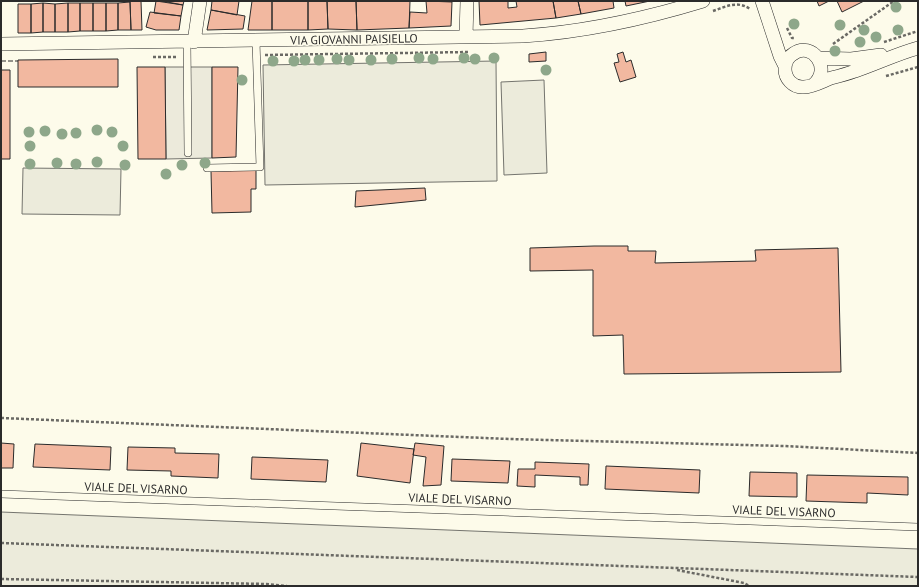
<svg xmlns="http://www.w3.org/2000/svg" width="919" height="587" font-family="'PT Sans',sans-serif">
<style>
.green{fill:#ecebdb;stroke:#74746e}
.parking{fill:#eceadb;stroke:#74746e}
.building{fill:#f2b8a0;stroke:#2b2b2b}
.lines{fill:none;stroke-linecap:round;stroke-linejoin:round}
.lane-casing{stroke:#2b2b2b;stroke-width:8}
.street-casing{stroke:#2b2b2b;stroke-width:14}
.path{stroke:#6a6964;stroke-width:2.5;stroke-dasharray:3 2;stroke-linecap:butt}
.lane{stroke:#fdfbea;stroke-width:7}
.street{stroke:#fdfbea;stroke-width:13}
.fence{stroke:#2b2b2b;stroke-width:1;stroke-dasharray:5 2;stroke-linecap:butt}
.tree{fill:#8ea78a}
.labels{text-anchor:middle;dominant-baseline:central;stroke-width:3;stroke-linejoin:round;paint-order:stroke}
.street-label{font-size:12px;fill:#2b2b2b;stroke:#fdfbea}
</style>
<rect width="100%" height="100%" fill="#fdfbea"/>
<path class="green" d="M496,61l1,120 -232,4 -2,-120z
M544,80l3,93 -43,2 -3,-93z
M23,168l98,1 -1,46 -98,-1z
M1,512l917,37v37h-917z"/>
<path class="parking" d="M165,67h47v91l-46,1z"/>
<path class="building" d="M130,1h11l1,29h-11z
M156,1l27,4 -2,11 -27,-3z
M162,1h22l-1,4z
M212,1h27l-2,14 -26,-5z
M252,1h20v29h-24z
M272,1h36v29h-36z
M308,1h19l1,28 -20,1z
M327,1h29l1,29 -29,-1z
M356,1h54l-1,27 -52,2z
M426,1l26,1 -1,24 -42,2 1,-16 17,1z
M479,1h29v7l9,-1 -1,-6h37l3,17 -76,7z
M553,1h25l3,13 -25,4z
M578,1h35l1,7 -33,6z
M625,1h25l-24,5z
M817,1h12l-10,5z
M837,1h27l-22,11z
M130,2l1,28h-13v-27z
M43,3l12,1v28h-12z
M43,3v29l-12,1v-29z
M68,3v29h-13v-28z
M68,3h12v28l-12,1z
M80,3h13v28h-13z
M93,3h13v28h-13z
M106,3h12v27l-12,1z
M18,4h13v29h-13z
M211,10l34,6 -2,13 -36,1z
M150,12l31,4 -2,14h-23l-10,-3z
M546,52v9l-17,1v-8z
M623,52l3,10 5,-2 5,17 -16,5 -6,-19 5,-1 -2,-8z
M118,59v28h-100v-27z
M137,67h28l1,92h-28z
M212,67h26l-2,90 -24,1z
M1,70h9v89h-9z
M256,170v19h-5v23l-39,1 -1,-42z
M425,188l1,12 -71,7 1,-16z
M594,246h34v5h28l-1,12 101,-2 -1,-11 83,-2 3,124 -217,2 -1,-39 -30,1v-66l-63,1v-23z
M1,443l13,1 -1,24h-12z
M361,443l53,6 -4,34 -53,-7z
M415,443l29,3 -3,39 -18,1 3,-29 -13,-2z
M35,444l76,3 -1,23 -77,-3z
M128,447l47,1v5l44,1 -1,24 -47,-2v-5l-44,-1z
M252,457l76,3 -2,22 -75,-3z
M452,459l58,2 -2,22 -57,-2z
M535,462l54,2 -1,21h-8v-8l-45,-2v12l-18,-1 1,-17h17z
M606,466l94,4 -1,23 -94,-4z
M750,472l47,1v24l-48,-1z
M807,475l101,2v18l-41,-2v10l-61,-2z"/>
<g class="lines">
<defs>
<path id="lane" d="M187,42l1,111
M207,168l53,-1 -4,-126
M1,494l917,33"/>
<path id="street" d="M762,1l18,55 5,10
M466,37l1,-36
M194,42l6,-41
M1,44l522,-8c61,-4 121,-17 180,-35
M818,58l33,1 30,-4
M813,85c20,-16 -1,-45 -20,-31 -5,3 -8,9 -8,15 0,10 8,18 17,18 9,1 21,-6 29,-9 8,-2 16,-4 24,-7 21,-7 41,-17 63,-23"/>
</defs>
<use href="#lane" class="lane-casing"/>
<use href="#street" class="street-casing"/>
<path class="path" d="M713,11c12,-4 24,-11 37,-2
M787,28l5,10h2
M884,42l34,-11
M833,44l61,-43
M265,55l205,-3
M153,57h23
M886,76l32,-9
M1,418l508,21 275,7 134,7
M1,543l917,34
M677,570l67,13 5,3
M1,579l265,5 21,2"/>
<use href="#lane" class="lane"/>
<use href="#street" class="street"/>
<path class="fence" d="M1,61h17"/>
</g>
<g class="tree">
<circle cx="896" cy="7" r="5.5"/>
<circle cx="794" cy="24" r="5.5"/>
<circle cx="840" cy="25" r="5.5"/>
<circle cx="864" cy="30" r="5.5"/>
<circle cx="898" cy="30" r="5.5"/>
<circle cx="876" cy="37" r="5.5"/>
<circle cx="860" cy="42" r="5.5"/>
<circle cx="835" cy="51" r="5.5"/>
<circle cx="419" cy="58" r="5.5"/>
<circle cx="464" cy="58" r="5.5"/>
<circle cx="494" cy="58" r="5.5"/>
<circle cx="337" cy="59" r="5.5"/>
<circle cx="392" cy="59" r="5.5"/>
<circle cx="433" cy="59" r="5.5"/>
<circle cx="475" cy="59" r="5.5"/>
<circle cx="305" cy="60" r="5.5"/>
<circle cx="319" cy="60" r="5.5"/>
<circle cx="349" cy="60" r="5.5"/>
<circle cx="371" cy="60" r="5.5"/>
<circle cx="273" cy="61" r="5.5"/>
<circle cx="294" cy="61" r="5.5"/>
<circle cx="546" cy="70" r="5.5"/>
<circle cx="242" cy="80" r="5.5"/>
<circle cx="97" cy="130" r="5.5"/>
<circle cx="45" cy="131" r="5.5"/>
<circle cx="29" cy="132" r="5.5"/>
<circle cx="112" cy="132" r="5.5"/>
<circle cx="76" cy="133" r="5.5"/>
<circle cx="62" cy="134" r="5.5"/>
<circle cx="30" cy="146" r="5.5"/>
<circle cx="123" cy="146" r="5.5"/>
<circle cx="97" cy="162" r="5.5"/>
<circle cx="57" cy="163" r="5.5"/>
<circle cx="205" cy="163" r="5.5"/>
<circle cx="30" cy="164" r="5.5"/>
<circle cx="76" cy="164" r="5.5"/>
<circle cx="125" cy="165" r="5.5"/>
<circle cx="182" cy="165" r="5.5"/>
<circle cx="166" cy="174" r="5.5"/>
</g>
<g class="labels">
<g class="street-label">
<text transform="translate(354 39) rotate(-1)">VIA GIOVANNI PAISIELLO</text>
<text transform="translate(136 488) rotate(2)">VIALE DEL VISARNO</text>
<text transform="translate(460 499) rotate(2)">VIALE DEL VISARNO</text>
<text transform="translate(784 511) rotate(2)">VIALE DEL VISARNO</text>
</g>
</g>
<rect width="919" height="587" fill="none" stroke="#2b2b2b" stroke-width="4"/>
</svg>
